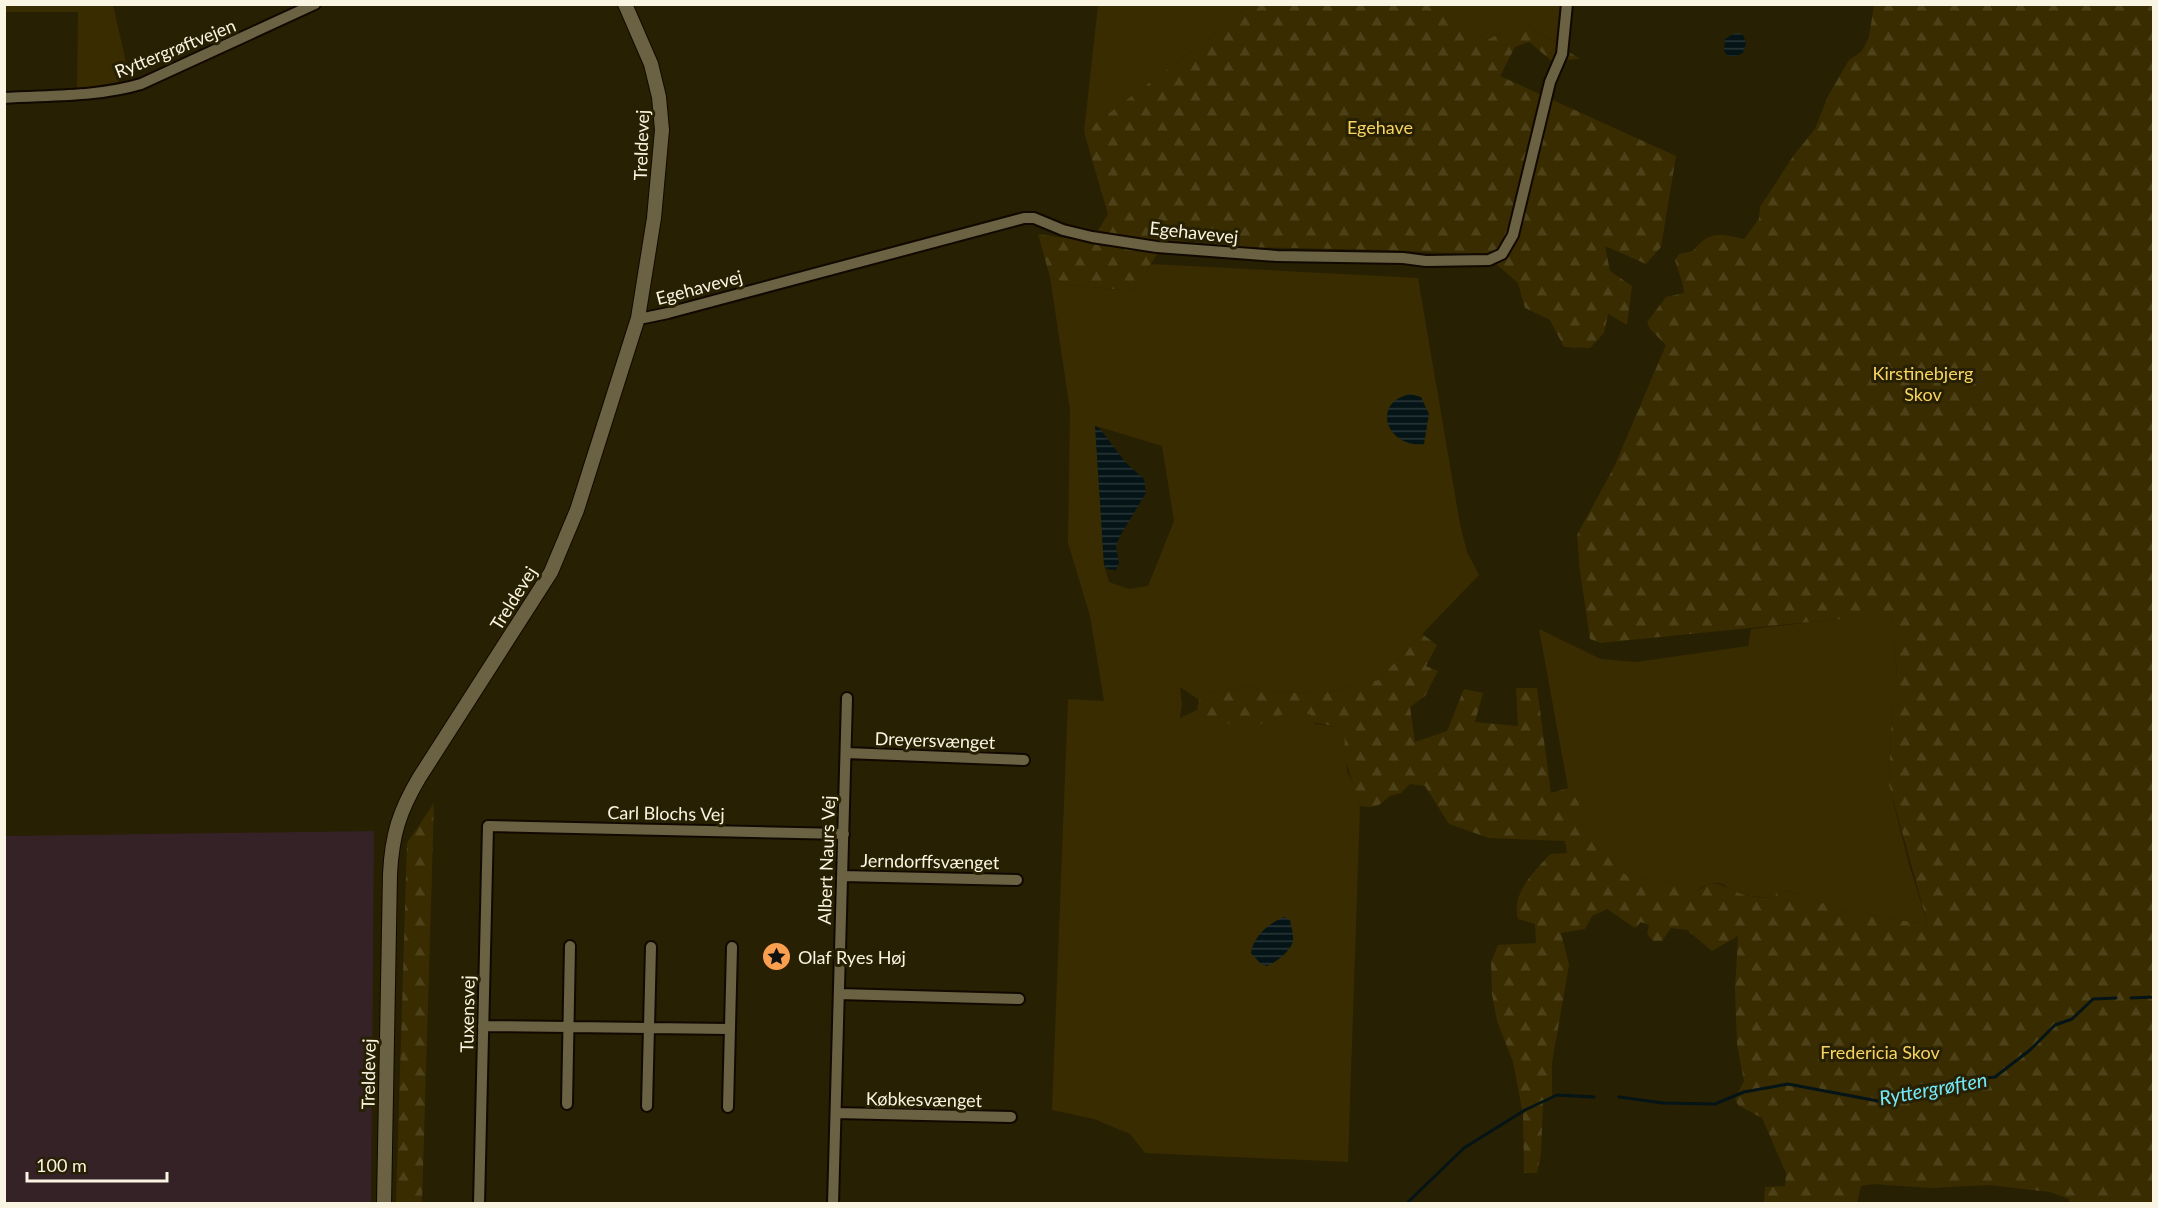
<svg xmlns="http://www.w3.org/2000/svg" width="2158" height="1208" font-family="Lato,sans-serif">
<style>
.industrial{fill:#342227}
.grass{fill:#392c00;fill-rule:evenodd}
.forest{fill:url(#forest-firs)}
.water{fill:url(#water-rules)}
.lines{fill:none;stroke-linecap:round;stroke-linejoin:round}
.stream{stroke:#051416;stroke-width:3}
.minor-casing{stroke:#110900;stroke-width:14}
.tertiary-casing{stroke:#110900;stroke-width:16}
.minor{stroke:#6b6143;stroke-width:10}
.tertiary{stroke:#6b6143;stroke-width:14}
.labels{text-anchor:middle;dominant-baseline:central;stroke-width:6;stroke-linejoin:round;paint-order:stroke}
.street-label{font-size:18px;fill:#faf4e3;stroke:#282002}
.park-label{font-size:18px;fill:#f8d462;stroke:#282002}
.poi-label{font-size:18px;fill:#faf4e3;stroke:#282002;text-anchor:start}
.water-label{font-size:20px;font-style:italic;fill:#72eafc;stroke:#282002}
</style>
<defs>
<pattern id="forest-firs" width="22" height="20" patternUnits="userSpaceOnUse" patternTransform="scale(1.5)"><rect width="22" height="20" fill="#392c00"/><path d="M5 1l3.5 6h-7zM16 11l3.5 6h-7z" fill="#4d4119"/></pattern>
<pattern id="water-rules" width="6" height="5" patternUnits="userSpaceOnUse" patternTransform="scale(1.5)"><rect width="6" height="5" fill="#051416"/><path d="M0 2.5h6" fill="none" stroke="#2a3738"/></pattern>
</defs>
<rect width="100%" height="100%" fill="#282002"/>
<path class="industrial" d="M374,831l-3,372h-366v-367z"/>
<path class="grass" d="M5,4l108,1 13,57 -8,20 -41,7 1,-77h-73z
M1098,5h154l-168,127z
M1434,5h126l-4,38 -34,-22 -35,19z
M1151,264l267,14 42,246 7,28 12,23 -101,105 -54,13 -62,-1 -10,-6 -44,7 -9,7 -19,-13 2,18 -2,13 17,-8 2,2 66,10 20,-10 10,-1 16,4 4,9 23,3 7,8 2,36 7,14 6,21 -12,356 -203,-9 -15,-19 -36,-15 -42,-9 16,-411 36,2 -14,-85 -22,-73 2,-133 -20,-133 20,8 64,6zM1096,426l66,20 12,75 -26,65 -19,3 -20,-7 -5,-17z
M1892,613l6,74 -6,17 -3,81 20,79 19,61 -83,-14 -41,-15 -19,-6 -11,8 -24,-2 -18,-5 -9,-7 -8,-1 -12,3 -9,8h-6l-18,-12 -35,-3 -16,-8 -11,-16 -17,-13 -13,-41 -10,-13 -29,-159 62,30 35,3 112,-16 3,-17z"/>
<path class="forest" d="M1252,5h182l53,35 35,-19 58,38 -28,2 -23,-19 -14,5 -15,29 176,80 -15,91 -15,17 -41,-18 5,25 22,15 -5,39 -19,-11 -4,19 -14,15 -26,-1 -14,-27 -25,-12 -7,-25 -32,-28 -97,-5 -149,-3 -74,-7 -32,51 -64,-6 -20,-8 -12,-43 53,8 17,-28 -24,-82z
M1874,5h279v1198h-84v-4l-19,-7 -61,-7 -59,3 -57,-4 -12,2 -4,17h-93l1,-16 20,-1 1,-13 -24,-55 -24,-13 -3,-6 9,-18 -7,-37 -2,-55 3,-53 -26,15 -25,-21 -16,-2 -9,13h-9l-6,-7 2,-9 -8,-3 -6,6 -28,-19 -15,7 -7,13 -24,4 8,32 -17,98v34l-9,6 -2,51 -4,19h-13l-1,-58 -10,-53 -16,-41 -5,-27 -1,-32 7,-17 38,-2 -1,-19 -17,-5c-7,-26 16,-47 32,-65l17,-1 -2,-12 -76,-3 -40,-14 -24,-38 -15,-2 -9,9 -11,3 -11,9 -9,2 -10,-1 -16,-51 1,-20 -7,-8 -27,-5v-7c-32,-10 -37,10 -64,12 -9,0 -20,-4 -29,-7 -7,-2 -15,-4 -21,-10l2,-10 9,-7 44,-7 10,6 62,1 54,-13 44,-46 15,11 -11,21 12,5 -13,25 -15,11 5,35 32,-11 17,-42 19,4 -8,29 43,4 -2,-38h21l14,105 17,-5 10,13 14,41 16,13 11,16 16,8 35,3 18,11 6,1c24,-22 31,-2 56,2 7,2 16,1 24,2l3,-6 7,-2 20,6 41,15 83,14 -39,-140 3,-81 6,-17 -6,-73 -292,29 -10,-4 -10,-68 -3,-36 37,-68 52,-122 -16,-16 -3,-7 19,-25 18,-4 -1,-8 -8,-25 4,-6 14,-3c16,-21 28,-17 51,-12l15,-20 1,-12 34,-52 21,-26 13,-33 21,-36 12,-8 3,-5 5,-10z
M434,803l-12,400h-26l11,-360z"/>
<path class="water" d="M1739,33l4,2 3,8 -3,10 -7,3h-8l-4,-5 1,-12 8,-5z
M1410,394l11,3 8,17 -5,30c-37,4 -54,-41 -14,-50z
M1095,426l5,3 26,34 18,16 2,14 -26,43 -4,10 3,17 -3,7 -9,-1 -3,-4z
M1284,917l6,3c1,7 5,17 2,24 -4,9 -17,19 -25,22l-6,-2 -10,-11c3,-18 17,-29 33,-36z"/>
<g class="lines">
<path class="stream" d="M2131,998l23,-1
M1619,1097l44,6 52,1 29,-12 44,-8 90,17 43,-15 74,-9 35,-27 25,-25 17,-6 21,-20 23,-1
M1406,1204l58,-56 61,-38 32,-15 37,2"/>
<defs>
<path id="minor" d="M4,98c46,-3 93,-1 137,-14l174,-80
M638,318h6l24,-5 356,-95h10l29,12 29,7 65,10 120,9 126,2 23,3 63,-1 13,-6 11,-19 37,-153 12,-28 5,-50
M846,753l178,7
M842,876l175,4
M839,994l180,5
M483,1026l246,3
M567,1104l3,-158
M647,1106l4,-159
M728,1107l4,-160
M836,1113l175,4
M479,1204l9,-378 356,8
M833,1204l14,-506"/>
<path id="tertiary" d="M384,1204l6,-330c2,-39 9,-62 29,-96l132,-206 26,-62 61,-192 16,-100 8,-88 -3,-33 -8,-33 -26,-60"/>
</defs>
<use href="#minor" class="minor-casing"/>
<use href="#tertiary" class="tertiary-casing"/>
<use href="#minor" class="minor"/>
<use href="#tertiary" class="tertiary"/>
</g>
<defs>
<symbol id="sight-disc" viewBox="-11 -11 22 22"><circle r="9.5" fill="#fa9f4f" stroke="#282002"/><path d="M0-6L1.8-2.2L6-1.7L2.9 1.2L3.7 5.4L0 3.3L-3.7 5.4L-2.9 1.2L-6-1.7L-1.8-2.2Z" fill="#111"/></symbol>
</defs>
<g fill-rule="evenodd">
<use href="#sight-disc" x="760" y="940" width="33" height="33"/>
</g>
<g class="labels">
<g class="street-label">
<text transform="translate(175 48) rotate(-22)">Ryttergrøftvejen</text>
<text transform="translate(641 145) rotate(-88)">Treldevej</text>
<text transform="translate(1194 232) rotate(6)">Egehavevej</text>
<text transform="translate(699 287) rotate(-15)">Egehavevej</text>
<text transform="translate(513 598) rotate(-58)">Treldevej</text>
<text transform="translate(935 740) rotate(2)">Dreyersvænget</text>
<text transform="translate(666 813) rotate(1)">Carl Blochs Vej</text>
<text transform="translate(826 860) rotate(-88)">Albert Naurs Vej</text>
<text transform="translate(930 861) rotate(1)">Jerndorffsvænget</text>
<text transform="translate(467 1014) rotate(-89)">Tuxensvej</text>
<text transform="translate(368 1074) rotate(-89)">Treldevej</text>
<text transform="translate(924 1099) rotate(1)">Købkesvænget</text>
</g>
<g class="park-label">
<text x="1380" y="127">Egehave</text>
<text x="1923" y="373">Kirstinebjerg<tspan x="1923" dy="21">Skov</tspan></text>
<text x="1880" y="1052">Fredericia Skov</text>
</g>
<g class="poi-label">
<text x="798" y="957">Olaf Ryes Høj</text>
</g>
<g class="water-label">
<text transform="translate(1933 1088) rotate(-10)">Ryttergrøften</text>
</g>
</g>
<rect width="2158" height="1208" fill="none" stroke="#faf4e3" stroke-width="12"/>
<path d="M27 1172v9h140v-9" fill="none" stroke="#faf4e3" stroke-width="3"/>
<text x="36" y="1172" font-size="18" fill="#faf4e3" stroke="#282002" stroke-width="4.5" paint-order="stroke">100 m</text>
</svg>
